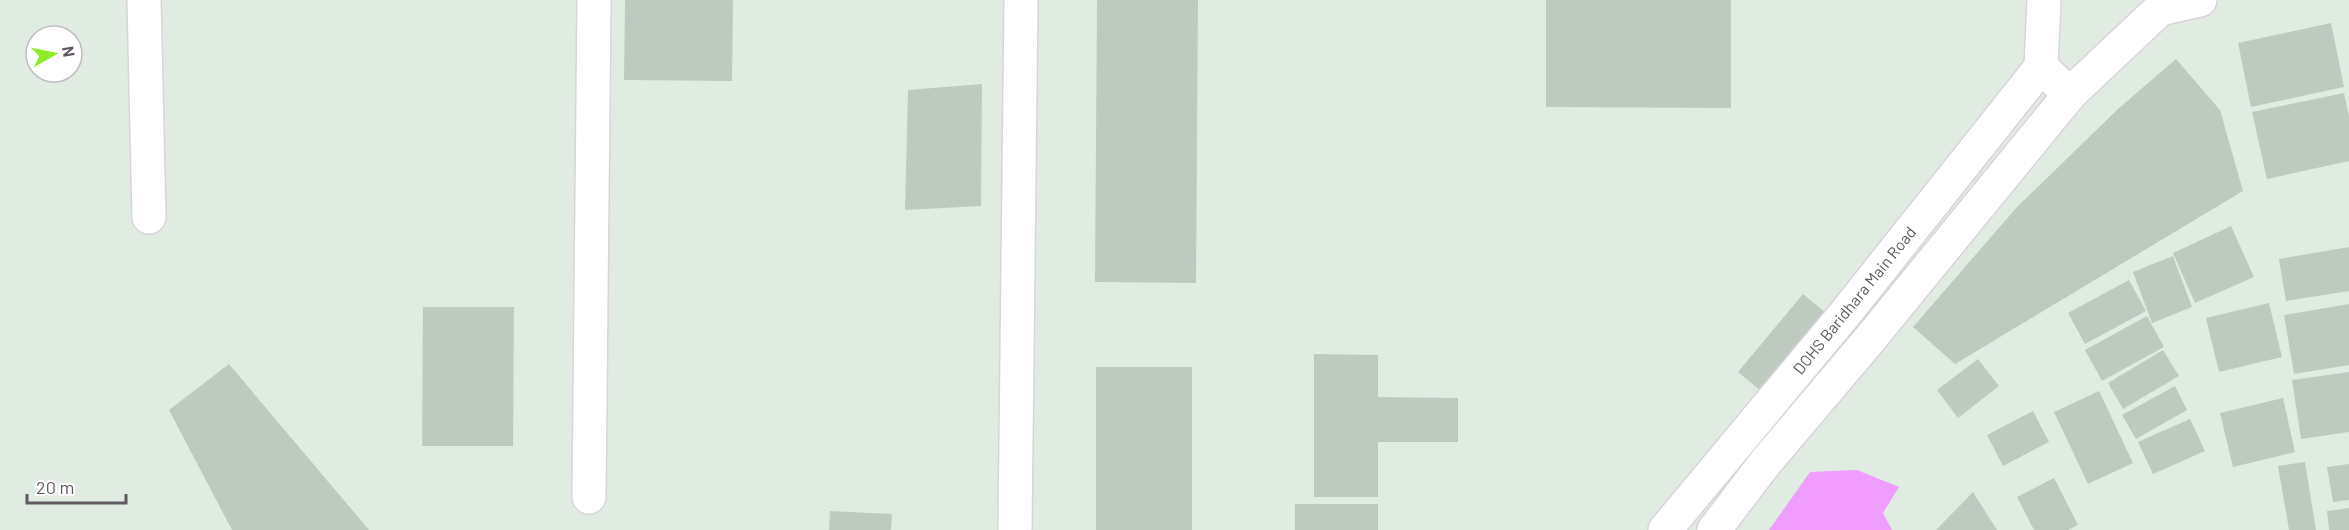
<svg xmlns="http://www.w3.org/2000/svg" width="2349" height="530" font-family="Barlow,sans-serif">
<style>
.water{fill:#ef9dff}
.building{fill:#becabf}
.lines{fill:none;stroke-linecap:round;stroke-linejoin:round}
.minor-casing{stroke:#dad3da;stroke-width:36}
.tertiary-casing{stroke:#dad3da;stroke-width:36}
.minor{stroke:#fff;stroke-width:33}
.tertiary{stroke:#fff;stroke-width:33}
.labels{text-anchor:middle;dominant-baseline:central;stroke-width:5;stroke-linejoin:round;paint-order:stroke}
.street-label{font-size:16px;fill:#615962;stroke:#fff}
</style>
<rect width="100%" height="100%" fill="#e0ece2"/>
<path class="water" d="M1857,470l42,17 -16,26 9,17h-123l41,-58z"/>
<path class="building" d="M625,0h108l-1,81 -108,-1z
M1097,0h101l-2,283 -101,-1z
M1546,0h185v108l-185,-1z
M2331,23l13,64 -93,20 -13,-64z
M2176,59l44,51 23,81 -288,173 -42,-37 104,-120 101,-98z
M982,84l-1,122 -76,4 3,-120z
M2344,93l5,23v45l-82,18 -15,-67z
M2231,226l23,51 -59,26 -22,-50z
M2349,247v44l-63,10 -7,-42z
M2173,256l19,51 -40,16 -19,-51z
M2129,280l17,31 -61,33 -17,-31z
M1803,294l29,24 -65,78 -29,-24z
M2269,303l13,54 -63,15 -13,-54z
M2349,304v61l-55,9 -10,-59z
M423,307h91l-1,139h-91z
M2147,316l17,31 -62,34 -17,-31z
M2163,350l16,26 -56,33 -15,-26z
M1314,354l64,1v42l80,1v44h-80v55h-64z
M1978,359l21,27 -41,32 -21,-28z
M229,364l140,166h-137l-63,-120z
M1096,367h96v163h-96z
M2349,372v60l-48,7 -9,-59z
M2175,386l12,24 -51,29 -14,-24z
M2099,391l34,72 -45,21 -34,-72z
M2283,398l12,54 -62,15 -13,-54z
M2033,411l16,31 -46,24 -16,-31z
M2190,419l15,32 -52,23 -15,-32z
M2305,462l11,68h-27l-11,-64z
M2349,464v36l-16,2 -6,-35z
M2054,478l24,47 -10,5h-34l-17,-33z
M1973,492l24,38h-61z
M1295,504h83v26h-83z
M2349,508v22h-20l-2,-19z
M830,511l62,3 -1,16h-62z"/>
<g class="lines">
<defs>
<path id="minor" d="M144,0l5,217
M2160,9l40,-9
M2070,94l90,-85
M589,497l5,-497
M1015,530l6,-530"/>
<path id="tertiary" d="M2041,67l3,-67
M1665,530l179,-215 197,-248
M1714,530l51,-67 105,-124 200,-245 -29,-27"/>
</defs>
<use href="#minor" class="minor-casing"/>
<use href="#tertiary" class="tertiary-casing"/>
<use href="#minor" class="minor"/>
<use href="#tertiary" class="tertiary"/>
</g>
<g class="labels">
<g class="street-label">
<text transform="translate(1854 300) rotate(-51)">DOHS Baridhara Main Road</text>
</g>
</g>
<g transform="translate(54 54) rotate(81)"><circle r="28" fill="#ffffff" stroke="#c0bdc0" stroke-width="1.5"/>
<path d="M0-4.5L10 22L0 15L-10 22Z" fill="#8eec26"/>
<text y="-9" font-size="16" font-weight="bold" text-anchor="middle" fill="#615962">N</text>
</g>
<path d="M27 494v9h99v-9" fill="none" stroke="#615962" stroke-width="3"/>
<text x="36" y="494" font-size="18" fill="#615962" stroke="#ffffff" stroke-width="4.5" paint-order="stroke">20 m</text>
</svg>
